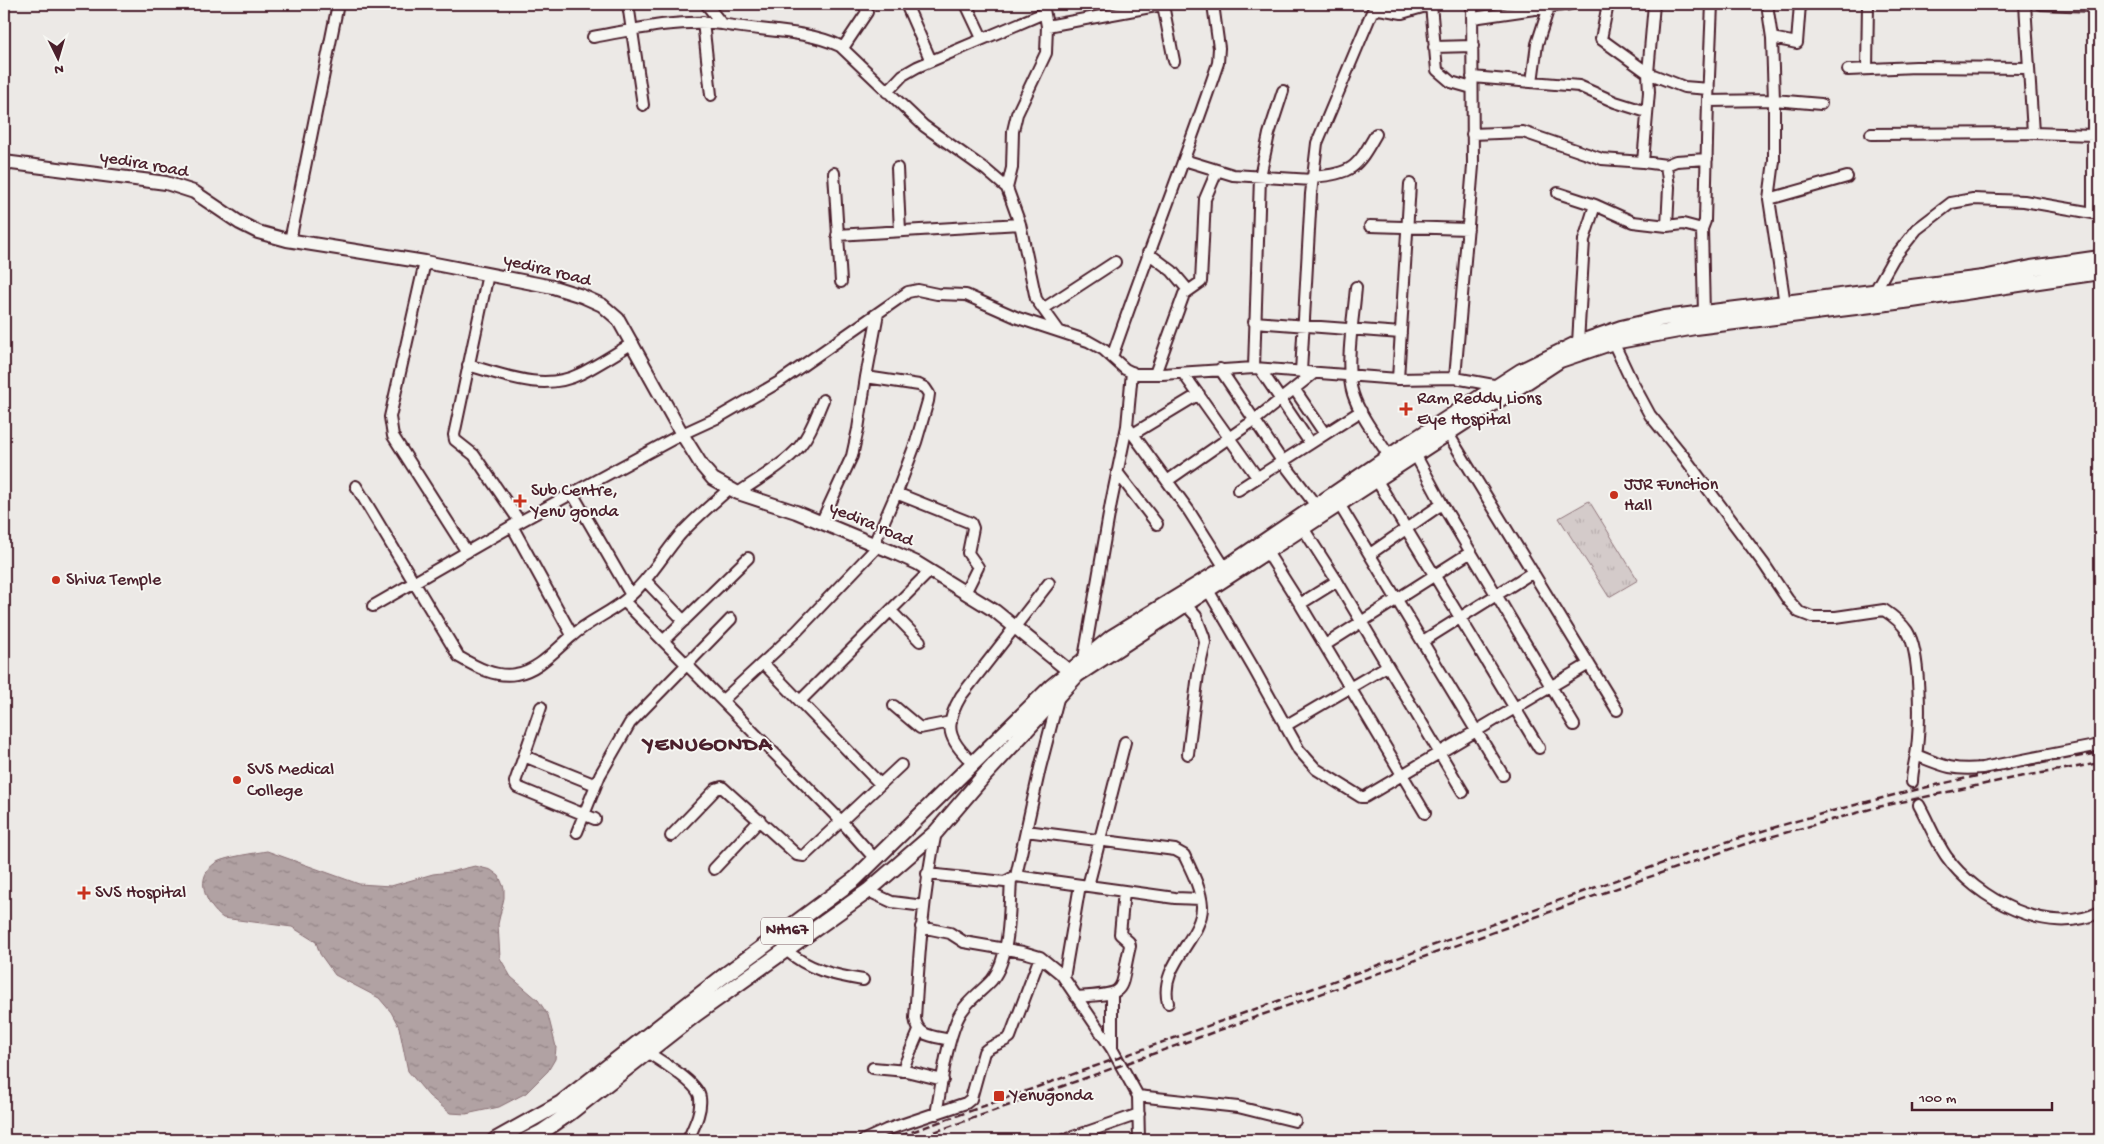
<svg xmlns="http://www.w3.org/2000/svg" width="2104" height="1144" font-family="'Gochi Hand',sans-serif">
<style>
.grass{fill:url(#grass-tufts);stroke:#8f757a}
.water{fill:url(#water-ripples);stroke:#886e73}
.lines{fill:none;stroke-linecap:round;stroke-linejoin:round}
.minor-tunnel{stroke:#ccc1c1;stroke-width:10;stroke-dasharray:10 5;stroke-linecap:butt}
.minor-casing{stroke:#4a1f2b;stroke-width:14}
.major-casing{stroke:#4a1f2b;stroke-width:16}
.highway-casing{stroke:#4a1f2b;stroke-width:18}
.minor{stroke:#f6f6f2;stroke-width:10}
.major{stroke:#f6f6f2;stroke-width:12}
.highway{stroke:#f6f6f2;stroke-width:14}
.rail{stroke:#4a1f2b;stroke-width:2.5;stroke-dasharray:8 4;stroke-linecap:butt}
.poi-dot{fill:#c8321e;stroke:#f6f6f2;stroke-width:2}
.labels{text-anchor:middle;dominant-baseline:central;stroke-width:4;stroke-linejoin:round;paint-order:stroke}
.shield{fill:#f6f6f2;stroke:#7e6067;stroke-width:1}
.shield-label{font-size:16px;font-weight:bold;fill:#4a1f2b}
.street-label{font-size:18px;fill:#4a1f2b;stroke:#f6f6f2}
.poi-label{font-size:18px;fill:#4a1f2b;stroke:#f6f6f2;text-anchor:start}
.district-label{font-size:22px;font-weight:bold;letter-spacing:1px;fill:#4a1f2b;stroke:#f6f6f2}
</style>
<defs>
<pattern id="grass-tufts" width="24" height="20" patternUnits="userSpaceOnUse" patternTransform="scale(1.25)"><rect width="24" height="20" fill="#d4cbca"/><path d="M3 7l-1-3M5 7V3M7 7l1-3M15 17l-1-3M17 17v-4M19 17l1-3" fill="none" stroke="#b8aeae"/></pattern>
<pattern id="water-ripples" width="26" height="14" patternUnits="userSpaceOnUse" patternTransform="scale(1.25)"><rect width="26" height="14" fill="#b1a2a3"/><path d="M2 4q2-2 4 0t4 0M15 11q2-2 4 0t4 0" fill="none" stroke="#928385"/></pattern>
</defs>
<rect width="100%" height="100%" fill="#ece9e6"/>
<filter id="ink" filterUnits="userSpaceOnUse"><feTurbulence type="fractalNoise" baseFrequency=".02" numOctaves="2"/><feDisplacementMap in="SourceGraphic" scale="10" xChannelSelector="R" yChannelSelector="G"/><feConvolveMatrix kernelMatrix="1 2 1 2 8 2 1 2 1" color-interpolation-filters="sRGB"/></filter>
<g filter="url(#ink)">
<path class="grass" d="M1589,501l49,79 -29,17 -50,-79z"/>
<path class="water" d="M267,851l92,33 32,2 42,-12 17,-2 25,-6 16,4 8,6 5,12v10l-6,26 2,34 11,19 27,23 10,15 8,32 -1,12 -7,12 -22,22 -27,14 -33,7 -16,-1 -21,-17 -21,-25 -9,-44 -8,-15 -12,-14 -44,-23 -15,-21 -4,-12 -24,-15 -69,-9c-18,-13 -30,-42 -6,-56 9,-5 39,-9 50,-11z"/>
<g class="lines">
<path class="minor-tunnel" d="M1912,782l7,23"/>
<defs>
<path id="minor" d="M628,4l15,101
M706,4l16,20c36,7 86,6 118,22l84,80 62,44 21,18 13,36 16,75 23,32
M906,4l25,57
M966,4l16,34
M1608,4l-7,35 47,34 6,-69
M1712,4l-4,97 66,-1v61l-5,38 78,-22
M1767,4l5,34
M1800,4l-3,39 -25,-5 2,62 47,4
M2025,4l8,129 60,2
M2040,4l53,2
M1163,5l11,56
M1431,5l6,65 14,12 21,6
M2100,9l-7,-3v207l7,2
M1473,18l97,-14
M703,22l8,73
M1047,26l120,-22
M593,37c44,-8 83,-18 129,-13
M1434,47l39,-1
M843,48l24,-36 -3,-8
M1867,69l1,-65
M1848,70l68,-3 113,1
M1472,77l107,9 36,16 32,10
M1532,82l5,-38 12,-37
M887,92l16,-17 14,-8 127,-54
M1472,134l51,-2 79,27 41,3
M1871,134l162,-1
M1184,160l49,15 79,5
M1666,165l-23,-3 6,-70 -1,-19 36,14 25,2
M897,168l3,63
M834,173l7,109
M1312,177c41,-4 44,-8 64,-43
M1007,188l5,-20 1,-37 4,-17 29,-61 1,-27 -4,-22
M1558,193l37,12
M1769,199l16,105
M1370,226l98,3
M1702,229l-19,-5 -16,2 2,-39 -3,-22 10,-4 31,-2
M837,235l183,-11
M290,241l48,-237
M1148,253l24,18 16,19
M425,262l-35,155 3,19 74,116
M488,274l-34,161 1,5 19,15 46,67
M1356,287c-2,29 -12,80 -3,107 7,22 24,43 36,62
M1875,291l18,-32 24,-30 34,-26 22,-4 51,2 69,12
M1043,309l72,-47
M1704,313l-2,-84 3,-8 3,-120
M1254,322l147,11
M1613,342l17,36 20,37 34,42 80,107 24,36 11,12 13,5h24l48,-7c9,6 17,12 23,21 14,21 13,91 10,117 -1,11 -5,22 -5,34
M1578,343l6,-103 11,-35 38,17 34,4
M1112,357c34,-99 73,-196 106,-294l1,-15 -6,-44
M468,365c36,10 76,27 112,9 18,-9 36,-21 53,-31
M1254,368l6,-191 9,-43 14,-43
M1220,369l62,92 35,46
M1260,369l50,74
M1301,372l10,-178 6,-51 55,-131 7,-3 23,4 31,-9
M1183,373l74,104
M1155,374l29,-80 17,-12 4,-83 12,-28
M866,377l53,8 6,3 4,6 -1,7 -12,41 -17,45 -25,57
M1455,378l18,-212 -1,-162
M1398,379l12,-195
M1295,390l30,44
M1127,426l62,85 36,57
M1447,432l170,278
M1133,434l66,-40
M1415,454l27,50 132,221
M1117,472l40,52
M1376,479l163,269
M1167,481l89,-62 58,-46
M356,486l103,171c17,10 37,21 57,17 23,-4 39,-24 56,-38 17,-16 42,-24 59,-41 19,-17 32,-40 48,-59 15,-17 33,-32 50,-47
M1238,490l123,-79
M572,493l59,102
M738,493c20,-14 46,-28 62,-47 11,-13 16,-30 23,-46
M896,493l75,30 2,5 -5,25 10,14 -13,26
M1339,504l164,271
M821,523l31,-67 6,-27 8,-52 12,-64
M512,526l60,109
M1303,528l34,53 126,211
M1267,552l33,52 125,209
M1370,554l72,-50
M645,580l39,41
M1208,590l46,79 45,81 17,19 45,28h4l224,-133
M624,601l218,221 34,38
M1300,604l37,-23
M1186,605l10,11 8,21 1,6 -7,31 -10,80
M373,606l139,-80 170,-92 37,-17 60,-35 129,-90 10,-2 19,4 29,1 52,23 70,23 16,9 21,19 10,5h27l92,-6 144,11 57,-1 44,8
M891,611l29,30
M664,640l84,-82
M1423,641l110,-69
M1325,645l146,-93
M1084,658l27,-155 16,-77 5,-54
M763,663l117,121
M723,700l74,-69 81,-85
M800,701l129,-129
M894,706l26,22 31,-6
M541,707l-26,75 2,5 78,32
M1285,726l102,-60
M1916,755c27,11 37,16 66,13l118,-23
M524,756l72,29
M973,763c-25,-23 -30,-37 -12,-67l88,-113
M1919,805c9,16 16,35 27,51 30,43 103,82 154,56
M1026,831l149,19 9,5c7,15 17,33 18,51 1,32 -44,59 -34,97
M577,832l23,-57 30,-52 101,-104
M936,832c-13,62 -17,123 -21,186 2,19 19,18 35,22
M671,836l45,-47 6,-2 75,68 7,1 97,-91
M714,869l46,-49
M927,874l78,8 11,-6 24,-108 19,-73
M1016,876l159,22 26,1
M1088,886l37,-144
M868,891l24,11 32,4
M921,927l29,6 14,9 59,10 17,5 21,17 51,75 26,47 1,44
M786,950c23,20 47,25 77,30
M1064,978l16,-93
M1076,997c55,-4 42,-2 54,-51l-1,-4 -9,-8 4,-43
M1112,1048v-54
M647,1052c13,9 52,31 53,46 2,14 -7,30 -12,42
M873,1068l33,3 37,9
M902,1071l17,-40
M1138,1096l100,11 57,14
M936,1114c6,-31 9,-65 21,-94 7,-17 23,-27 35,-40 19,-24 17,-71 19,-101
M864,1140l22,-10 80,-27 5,-4 13,-47c6,-7 18,-8 26,-15l30,-80
M1064,1140l75,-26"/>
<path id="major" d="M4,162l162,21 28,9 46,31 18,9 29,8 138,22 128,25 29,9 20,9 16,14 64,115 20,32 11,13 25,14 58,19 99,41 22,10 78,48 74,60"/>
<path id="highway" d="M495,1140l66,-37 164,-128 130,-96 196,-192 61,-50 113,-69 181,-123 115,-74 57,-28 43,-15 43,-10 319,-40 48,-10 69,-10
M526,1140l16,-8 29,-20 125,-98 172,-123 68,-59 46,-54 95,-103 483,-315 53,-18 82,-15 217,-27 188,-28"/>
</defs>
<use href="#minor" class="minor-casing"/>
<use href="#major" class="major-casing"/>
<use href="#highway" class="highway-casing"/>
<use href="#minor" class="minor"/>
<use href="#major" class="major"/>
<use href="#highway" class="highway"/>
<path class="rail" d="M889,1140l794,-284c136,-45 275,-80 417,-103
M912,1140l688,-246 145,-50 133,-37 135,-29 87,-15"/>
</g>
</g>
<g class="poi-dot">
<path d="M1403.5 401.5h5v5h5v5h-5v5h-5v-5h-5v-5h5z"/>
<circle cx="1614" cy="495" r="5"/>
<path d="M517.5 493.5h5v5h5v5h-5v5h-5v-5h-5v-5h5z"/>
<circle cx="56" cy="580" r="5"/>
<circle cx="237" cy="780" r="5"/>
<path d="M81.5 885.5h5v5h5v5h-5v5h-5v-5h-5v-5h5z"/>
<rect x="993" y="1090" width="12" height="12" rx="2.5"/>
</g>
<g class="labels">
<rect class="shield" x="761" y="917.5" width="52" height="27" rx="4"/>
<g class="shield-label">
<text x="787" y="931">NH167</text>
</g>
<g class="street-label">
<text transform="translate(144 165) rotate(10)">yedira road</text>
<text transform="translate(547 271) rotate(14)">yedira road</text>
<text transform="translate(871 525) rotate(23)">yedira road</text>
</g>
<g class="poi-label">
<text x="1417" y="399">Ram Reddy Lions<tspan x="1417" dy="21">Eye Hospital</tspan></text>
<text x="1624" y="485">JJR Function<tspan x="1624" dy="21">Hall</tspan></text>
<text x="531" y="491">Sub Centre,<tspan x="531" dy="21">Yenu gonda</tspan></text>
<text x="66" y="580">Shiva Temple</text>
<text x="247" y="770">SVS Medical<tspan x="247" dy="21">College</tspan></text>
<text x="95" y="893">SVS Hospital</text>
<text x="1010" y="1096">Yenugonda</text>
</g>
<g class="district-label">
<text x="708" y="746">YENUGONDA</text>
</g>
</g>
<rect width="2104" height="1144" fill="none" stroke="#f6f6f2" stroke-width="20"/>
<rect x="10" y="10" width="2084" height="1124" fill="none" stroke="#4a1f2b" stroke-width="2" filter="url(#ink)"/>
<g transform="translate(58 58) rotate(175)" stroke="#f6f6f2" stroke-width="4" paint-order="stroke">
<path d="M0-4L9 19L0 12L-9 19Z" fill="#4a1f2b"/>
<text y="-8" font-size="14" font-weight="bold" text-anchor="middle" fill="#4a1f2b">N</text>
</g>
<path d="M1912 1102v8h140v-8" fill="none" stroke="#4a1f2b" stroke-width="2.5"/>
<text x="1919" y="1102" font-size="15" fill="#4a1f2b" stroke="#f6f6f2" stroke-width="4" paint-order="stroke">100 m</text>
</svg>
